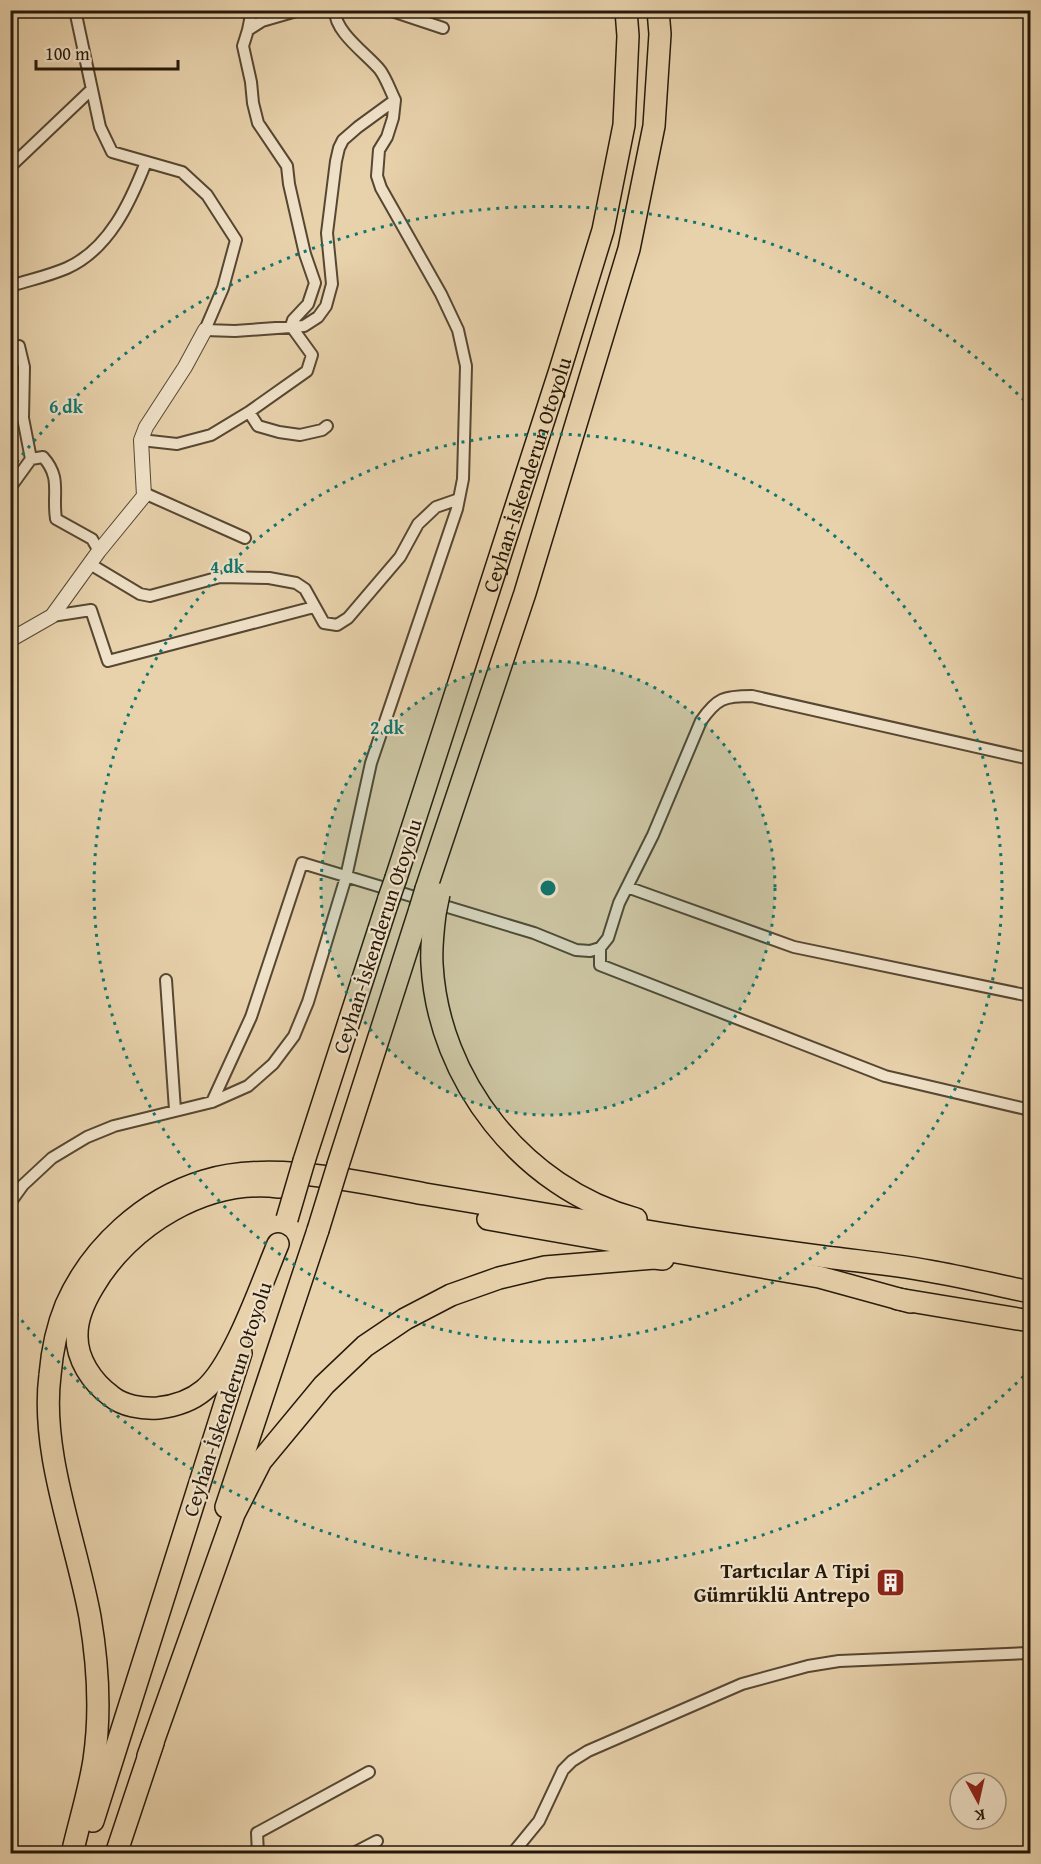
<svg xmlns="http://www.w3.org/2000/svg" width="1041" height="1864" font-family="'Gentium Book Plus',serif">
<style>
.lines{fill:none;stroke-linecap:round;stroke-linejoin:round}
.minor-casing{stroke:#564732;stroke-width:14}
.tertiary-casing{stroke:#564732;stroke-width:16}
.motorway-casing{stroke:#26190a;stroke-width:24}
.minor{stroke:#f0e2c9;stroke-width:10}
.tertiary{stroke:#f0e2c9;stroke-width:14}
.motorway{stroke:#e8d2ac;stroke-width:21}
.motorway-bridge-casing{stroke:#26190a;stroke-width:24;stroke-linecap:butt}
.motorway-bridge{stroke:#e8d2ac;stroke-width:21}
.ring{fill:none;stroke:#0f766e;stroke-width:3;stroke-dasharray:3 6}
.labels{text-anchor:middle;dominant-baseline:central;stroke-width:4.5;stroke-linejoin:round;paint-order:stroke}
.street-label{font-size:21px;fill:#26190a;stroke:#f0e2c9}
.poi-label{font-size:21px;font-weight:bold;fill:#26190a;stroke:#f0e2c9;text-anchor:end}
.centre{fill:#0f766e;stroke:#f0e2c9;stroke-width:3}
.ring-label{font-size:18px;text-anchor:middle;font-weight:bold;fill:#0f766e;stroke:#f0e2c9;stroke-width:4.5;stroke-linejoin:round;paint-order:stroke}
</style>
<rect width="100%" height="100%" fill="#e8d2ac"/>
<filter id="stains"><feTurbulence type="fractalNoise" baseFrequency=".00333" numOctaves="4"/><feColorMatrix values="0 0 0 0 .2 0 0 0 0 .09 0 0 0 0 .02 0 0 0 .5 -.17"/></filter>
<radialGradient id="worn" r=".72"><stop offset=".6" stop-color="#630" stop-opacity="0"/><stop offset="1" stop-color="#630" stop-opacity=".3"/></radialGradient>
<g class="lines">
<defs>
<path id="minor" d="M335,10c-1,22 33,45 45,60 6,8 10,20 15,30
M389,10l54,18
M248,30l4,-20
M10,167l82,-78
M10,283l7,1c17,-5 34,-9 50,-16 42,-19 63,-65 79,-106
M19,346l5,21 -1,51 8,41
M249,412l9,14 21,6 21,3 22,-5 5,-4
M141,440l36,4 34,-9 38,-23 58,-41 5,-16 -21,-29 2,-6 15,-16 7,-21 -10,-29 -16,-70 -2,-18 -29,-43 -5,-20 -2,-21 -8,-36 5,-16 14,-9 38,-11
M10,488l21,-29 12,-2c19,21 9,36 13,62l36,20 7,12
M144,493l101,45
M90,564l50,30 10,2 70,-19 49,1 27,5 9,6 19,34 13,2 11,-7 52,-61 18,-33 18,-17 23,-8
M52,616l39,-6 17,51 206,-54
M627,887l167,60 236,49
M600,948v17l285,111 145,34
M166,980l9,130
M212,1102l39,-85 51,-154 232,70 42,17 14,1 10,-3 8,-10 11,-35 34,-68 48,-114c16,-23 23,-25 51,-25l278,63
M10,1203l13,-18 29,-27 35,-21 27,-11 98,-24 36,-16 25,-22 21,-28 14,-34 38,-125 25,-114 86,-254 6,-30 3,-113 -8,-36 -17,-36 -60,-106 -4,-12 2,-26 8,-13 6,-19 2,-18 -37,27 -15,13 -4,8 -3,13 -9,72 5,51 -6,22 -8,11 -14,9 -69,5 -30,-1 18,-42 13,-48 -29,-45 -25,-23 -70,-20 -12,-25 -25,-117
M258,1854l-1,-21 112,-61
M352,1854l25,-13
M512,1854l27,-33 24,-51 9,-9 16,-10 154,-67 66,-18 31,-5 191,-8"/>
<path id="tertiary" d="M10,640l42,-24 47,-65 45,-55 -3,-56 5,-13 39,-60 20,-37"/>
<g id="motorway">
<path id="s1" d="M396,878l164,-508 43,-140 21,-105 4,-89 -2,-26"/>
<path d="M426,889l99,-296 104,-344 25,-123 6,-92 -2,-24"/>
<path d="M435,914c-2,16 -4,33 -3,50 6,116 91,224 204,255"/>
<path d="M304,1161l85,-263"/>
<path d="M338,1165l82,-256"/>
<path d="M488,1219l331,58 91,25"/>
<path d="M278,1244c-16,38 -44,121 -74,146 -13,11 -29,16 -46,18 -16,1 -35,-2 -47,-12 -19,-14 -35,-37 -34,-62 0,-16 7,-32 16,-47 36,-62 113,-109 186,-100"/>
<path d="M898,1299l132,22"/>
<path d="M226,1507l92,-277"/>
<path d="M148,1756l86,-242 27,-53 63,-76 41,-39 40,-27 46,-24 48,-17 46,-11 109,-9 9,1"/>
<path d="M93,1821l148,-468"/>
<path d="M72,1854c7,-31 17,-62 22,-94 7,-47 4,-96 -4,-143 -14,-77 -50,-164 -40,-242 2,-24 7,-48 16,-70 25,-57 78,-106 138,-124 67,-21 153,1 221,13 76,12 152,26 228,38 60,10 121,18 181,26 32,4 64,7 95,13 34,6 68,14 101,21"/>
<path d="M116,1854l37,-111"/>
</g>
</defs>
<use href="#minor" class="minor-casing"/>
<use href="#tertiary" class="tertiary-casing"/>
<use href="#motorway" class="motorway-casing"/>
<use href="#minor" class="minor"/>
<use href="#tertiary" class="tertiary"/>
<use href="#motorway" class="motorway"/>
<defs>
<path id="motorway-bridge" d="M389,898l7,-20
M420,909l6,-20
M435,914l4,-20
M287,1219l17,-58
M318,1230l20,-65"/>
</defs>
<use href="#motorway-bridge" class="motorway-bridge-casing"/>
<use href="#motorway-bridge" class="motorway-bridge"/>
</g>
<circle cx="548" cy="888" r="227" fill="#0f766e" fill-opacity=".12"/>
<g class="ring">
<circle cx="548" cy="888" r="227"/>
<circle cx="548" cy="888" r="454"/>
<path d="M1030 1370A681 681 0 0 1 11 1307M11 469A681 681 0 0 1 1030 406"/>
</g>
<defs>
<symbol id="building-square" viewBox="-11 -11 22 22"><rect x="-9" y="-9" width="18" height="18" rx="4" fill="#8f2418" stroke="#f0e2c9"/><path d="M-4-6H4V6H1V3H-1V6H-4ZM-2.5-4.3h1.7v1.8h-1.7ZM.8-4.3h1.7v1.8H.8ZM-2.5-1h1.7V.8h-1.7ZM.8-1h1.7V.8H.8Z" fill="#fff"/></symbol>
</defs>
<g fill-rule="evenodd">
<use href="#building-square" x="874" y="1566" width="33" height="33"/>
</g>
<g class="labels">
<g class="street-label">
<text stroke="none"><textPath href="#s1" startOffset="424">Ceyhan-İskenderun Otoyolu</textPath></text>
<text transform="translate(377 936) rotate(-72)">Ceyhan-İskenderun Otoyolu</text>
<text transform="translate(227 1399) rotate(-72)">Ceyhan-İskenderun Otoyolu</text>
</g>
<g class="poi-label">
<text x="870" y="1570">Tartıcılar A Tipi<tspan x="870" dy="24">Gümrüklü Antrepo</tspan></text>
</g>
</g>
<circle cx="548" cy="888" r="9" class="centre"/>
<g class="ring-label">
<text x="66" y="413">6 dk</text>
<text x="227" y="573">4 dk</text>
<text x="387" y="734">2 dk</text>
</g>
<rect width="1041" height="1864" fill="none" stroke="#e8d2ac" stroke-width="36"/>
<rect x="12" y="12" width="1017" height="1840" fill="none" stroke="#26190a" stroke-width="3"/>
<rect x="18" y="18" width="1005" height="1828" fill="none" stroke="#26190a" stroke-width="1.5"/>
<g transform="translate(978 1801) rotate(172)"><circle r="28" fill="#f0e2c9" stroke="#9f927d" stroke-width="1.5"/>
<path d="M0-4.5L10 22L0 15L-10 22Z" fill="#8f2418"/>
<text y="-9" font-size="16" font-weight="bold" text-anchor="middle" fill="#26190a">K</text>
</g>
<path d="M36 60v9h142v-9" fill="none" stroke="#26190a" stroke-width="3"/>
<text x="45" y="60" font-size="18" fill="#26190a" stroke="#f0e2c9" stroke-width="4.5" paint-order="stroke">100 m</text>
<rect width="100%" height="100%" filter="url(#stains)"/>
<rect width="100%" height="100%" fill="url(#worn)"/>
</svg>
